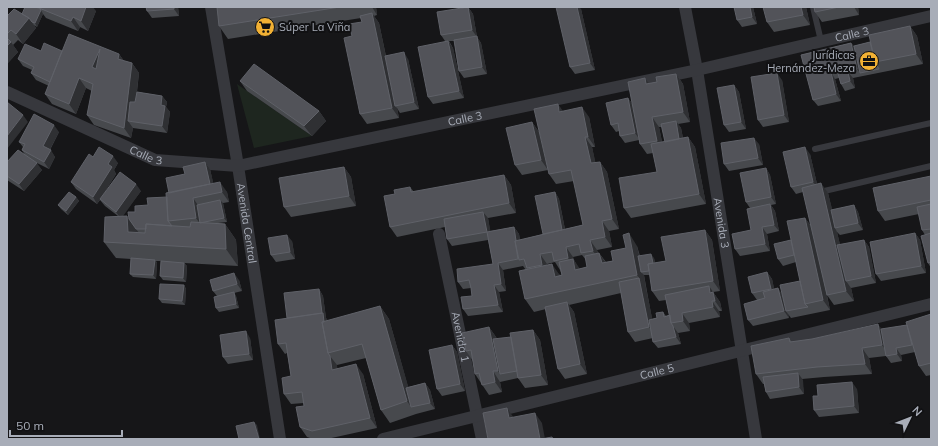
<svg xmlns="http://www.w3.org/2000/svg" width="938" height="446" font-family="Mulish,sans-serif">
<style>
.grass{fill:#1e261f}
.lines{fill:none;stroke-linecap:round;stroke-linejoin:round}
.lane{stroke:#37383d;stroke-width:6}
.street{stroke:#37383d;stroke-width:12}
.wall{fill:#47494d;fill-rule:evenodd}
.shaded-wall{fill:#2f3033}
.building{fill:#525359;stroke:#5f6168;fill-rule:evenodd}
.labels{text-anchor:middle;dominant-baseline:central;stroke-width:4;stroke-linejoin:round;paint-order:stroke}
.poi-label{font-size:11px;fill:#a8adb8;stroke:#111113;text-anchor:start}
.street-label{font-size:11px;fill:#a8adb8;stroke:#111113}
</style>
<rect width="100%" height="100%" fill="#161618"/>
<path class="grass" d="M237,84l10,7 65,45 -58,12z"/>
<g class="lines">
<path class="lane" d="M813,7l8,34
M815,149l116,-26
M820,192l111,-26"/>
<g class="street">
<path id="s1" d="M211,7l27,159 42,273"/>
<path id="s2" d="M685,7l12,63 59,369"/>
<path id="s3" d="M7,92l148,68 83,6 459,-96 234,-54"/>
<path id="s4" d="M439,234l43,205"/>
<path id="s5" d="M383,439l548,-135"/>
</g>
</g>
<path class="wall" d="M178,7l1,9 -27,2 -5,-7z
M217,7h159l1,8 -3,1 5,7 7,33 22,3 11,50 -19,4 -3,-5 2,10 -32,6 -7,-10 -8,-78 10,-14 -1,-4 -133,21 -9,-13z
M468,7l5,7 4,23 4,6 6,31 -23,4 -5,-7 -5,-30h-5l4,7 11,50 -31,6 -5,-7 17,-56 -4,-6z
M753,7l4,17 -15,3 -5,-7z
M806,7l4,18 -36,7 -7,-10z
M814,7h44l1,8 -37,7 -7,-10z
M39,8l57,3 -8,20 -8,-4 -2,4 -32,-13 -3,-4 -6,13 -3,-2 2,3 -13,16 -5,-4 -5,5 5,7 -11,12v-48l15,-2 18,-5z
M581,9l14,61 -20,4 -5,-7z
M910,26l7,10 6,28 -70,14 2,10 -10,3 -4,-7 -2,-6 -4,1 6,22 -23,5 -5,-6 -12,-45 50,-12 3,3 16,-4z
M41,51h21l57,3 5,7 8,2 7,10 -2,19 25,4 5,6 -1,5 4,5 -3,21 -34,-5 -2,10 -37,-13 -7,-10 5,-24 -6,-3 -10,26 -24,-10 -7,-10 4,-8 -13,-6 -5,-7 1,-3 -9,-4 -5,-7z
M676,74l7,10 7,38 -12,2 3,4 2,10 5,-1 7,10 11,57 -75,14 -7,-10 33,-36 -4,-19 -6,1 -7,-10 -1,-4 -14,3 -5,-7 -1,-5 -3,1 -5,-7 17,-27 5,7 16,-21 8,-2zM659,127h3l3,15h-3z
M782,80l7,42 -26,5 -5,-7z
M240,81l79,30 7,10 -14,15 -65,-45z
M734,85l5,7 7,37 -17,3 -5,-7z
M563,111l26,6 6,30h-3l3,15h5l7,10 12,57 -10,2 3,16 -15,3 1,3h1l7,9 7,-1 24,-15 3,10 14,2 1,5 11,-2 39,-31 7,10 8,51 -7,1 7,10 2,9h-3l1,6 -31,6 1,8 -12,2 3,11 -23,4 -5,-6v-4l-18,4 -7,-10 -7,-39 -52,12 5,7 13,62 -22,5 -7,-10 -12,-60 -12,3 -9,-13 1,-29 -3,-4 -20,4 3,21 -7,1 4,20 -35,4 -5,-7 9,-13 -1,-8 -8,1 -5,-7 35,-18 -5,-24 -36,6 -5,-7 -2,-12 -48,10 -7,-10 5,-33 15,-7 4,5 90,-17 7,10 5,28 -28,5 2,13 24,-4 5,7 1,6 23,-6 12,-42 4,7 6,30 18,-4 -9,-44 -18,3 -7,-10zM582,255l4,5 1,7 -8,2 -5,-9 -1,-3zM555,262l5,8 2,5h-2l-13,-10v-1zM644,275h6l2,16 7,10 7,-1 4,15 -4,1 -3,-4 -6,6 -5,1z
M532,122l7,10 9,38 -26,5 -7,-10z
M59,132l-9,18 5,7 -6,12 -16,-8 9,9 -18,21 -17,-11v-18l18,-7 -3,-5 1,-3 -4,-5z
M759,144l4,21 -34,6 -5,-7z
M810,154l7,30 11,9 4,17 22,-5 4,7 5,18 -23,5 -3,-3 3,13 24,-5 5,7 7,36 -25,5 3,13 -20,4 -7,-10 3,15 -39,8 -3,-4 1,4 -36,8 -5,-6 9,-20 -5,-7 15,-21 5,7 2,10 8,5 18,-13 -4,-19 -13,4 -5,-7 13,-19 14,-22 6,8 -8,-34 -7,2 -5,-7z
M93,157l25,6 -4,7 2,4 -15,24 40,-7 -19,25h5l2,3 6,-7 32,-15 2,-4 16,-19 20,-12 5,7 3,14 14,9 2,10 -6,1 4,19 -9,1 7,1 11,16 2,26 -54,-3 3,3 -1,16 -23,-2 -3,-4 1,-15h-5l1,2 -1,16 -23,-2 -3,-3 1,-15 -15,-1 -12,-16 14,-26 -13,-10 -5,-6 -3,4 -21,-15 -5,-7z
M344,167l7,10 5,29 -65,11 -7,-10z
M766,168l4,7 6,29 -5,1 4,6 4,20 -12,3 3,17 -30,5 -5,-7 16,-19 -1,-22 -4,-6z
M931,176v92l-3,-5 -3,-28 -3,-5 -3,-16 -34,7 -7,-10z
M76,197l3,4 -11,14 -7,-6 -3,-4z
M915,233l5,7 6,33 -45,8 -5,-7z
M292,241l3,18 -19,3 -5,-7z
M239,280l3,11 -8,2 2,3 3,12 -20,4 -3,-4 1,-12 -4,-5z
M184,285l2,4 -1,16 -23,-2 -3,-4z
M319,289l4,7 3,22 2,3 52,-15 9,13 19,68 17,-4 5,7 5,19 -19,5 -26,9 -9,-13 -15,-52 -29,7v3l26,6 14,54 -50,11h-14l-6,-2 -7,-10 4,-21v-3l-13,1 -7,-10 7,-18 -4,-23 -2,1 -7,-10 9,-26z
M931,314v61l-5,1 -7,-10 -4,-14 -14,3 1,6 -11,2 -5,-7 -17,2 3,16 -48,3 -22,2 2,15 -34,5 -4,-7 -2,-8h-1l-7,-10 33,-36 3,4 90,-13 25,-4z
M489,327l7,10 1,2 14,-2 22,-7 7,10 8,45 -23,3 -7,-10 -18,4 2,10 -13,3 -14,-21 -2,-13 -7,-10z
M250,338l3,22 -25,4 -5,-7z
M452,345l5,7 8,39 -23,5 -5,-7z
M857,389l2,24 -40,4 -5,-7 4,-14z"/>
<path class="shaded-wall" d="M86,7h7l3,4 -8,20 -7,-10z
M174,7h4l1,9 -5,-7z
M372,7h4l1,8z
M468,7l5,7 4,23 4,6 6,31 -5,-7 -5,-30 -5,-7z
M577,7h2l2,2 14,61 -5,-7z
M750,7h3l4,17 -5,-7z
M801,7h5l4,18 -7,-10z
M854,7h4l1,8z
M41,10l2,4 -6,13 -2,-4z
M372,13l7,10 17,82 -1,1 2,2 2,10 -7,-10z
M73,17l7,10 -2,4 -7,-10z
M29,18l7,10 -13,16 -7,-10z
M910,26l7,10 6,28 -7,-10z
M448,41l5,7 11,50 -5,-7z
M11,42l7,10 -11,12v-18z
M851,43l5,7 4,23 -3,-4z
M100,49l-1,28 -7,-10z
M404,52l4,7 11,50 -5,-7z
M119,54l7,10 -8,-5z
M132,63l7,10 -6,49 -5,-1 5,7 -2,10 -7,-10z
M831,72l4,7 6,22 -5,-7z
M848,72l5,6 2,10 -5,-7z
M777,73l5,7 7,42 -5,-7z
M676,74l7,10 7,38 -7,-10z
M79,78l7,10 -10,26 -7,-10z
M645,78l7,10 -6,-4z
M734,85l5,7 7,37 -5,-7z
M162,96l5,6 -1,5 4,5 -3,21 -5,-7 -1,-21z
M628,98l5,7 7,35 -5,-7z
M558,104l7,10 -6,-2z
M582,107l7,10 6,30 -7,-10z
M319,111l7,10 -14,15 -8,-10z
M23,115l5,7 -21,27v-13z
M652,117l7,10 5,24 -7,-10z
M676,121l5,7 4,21 -5,-7z
M532,122l7,10 9,38 -7,-10z
M54,125l5,7 -11,21 -5,-7z
M585,137l7,10 6,26 -7,-10z
M688,137l7,10 11,57 -7,-10z
M754,138l5,6 4,21 -5,-7z
M805,147l5,7 8,34 -5,-6z
M51,150l4,7 -6,12 -5,-7z
M113,156l5,7 -4,7 2,4 -19,30 -4,-7 15,-33z
M205,162l5,7 6,25 -5,-7z
M600,162l7,10 12,57 -7,-10z
M37,163l5,7 -18,21 -5,-7z
M344,167l7,10 5,29 -7,-10z
M766,168l4,7 6,29 -5,-7z
M504,175l7,10 5,28 -7,-10z
M220,182l7,10 2,10 -7,-10z
M821,183l7,10 9,35h-2l2,4 12,49h-3l5,7 3,13 -8,-10z
M136,184l5,7 -20,28 -5,-7z
M555,192l4,7 8,41 -4,-6z
M76,197l3,4 -11,14 -2,-4z
M193,198l7,10 3,20 -7,-10z
M220,200l3,3 4,19 -3,-4z
M770,204l5,7 4,20 -5,-6z
M854,205l4,7 5,18 -5,-7z
M483,212l5,6 4,21 -5,-7z
M127,216l12,17 -11,-1z
M805,218l7,10 18,82 -7,-10z
M602,221l7,10 3,16 -7,-10z
M225,224l11,16 2,26 -12,-17z
M514,227l5,7 4,25h-3z
M762,227l5,7 3,17 -5,-7z
M705,230l7,10 8,51 -7,-10z
M629,233l8,13 6,26h-2l3,3 2,13 -9,-13z
M915,233l5,7 6,33 -5,-7z
M287,235l5,6 3,18 -5,-7z
M590,240l7,10 3,11 -7,-10z
M864,240l5,7 7,36 -5,-7z
M566,247l7,10 1,3 8,12 -7,-2 -1,-4 -6,-8z
M599,253l9,13 -6,-3z
M540,254l7,10 2,11 -7,-10z
M651,254l3,4 3,16 -2,-4z
M155,260l2,3 -1,16 -3,-4z
M184,263l3,3 -1,16 -3,-4z
M498,263l5,7 3,21 -5,-7z
M552,264l9,13h-6z
M767,272l5,7 4,17 -5,-7z
M234,273l5,7 3,11 -5,-7z
M639,278l7,10 10,49 -7,-10z
M184,285l2,4 -1,16 -3,-4z
M494,285l5,7 4,20 -5,-7z
M709,286l11,16 2,9 -7,-10 -5,-8z
M778,288l5,7 3,16 2,3 1,4 -5,-7z
M319,289l4,7 3,22 4,5 5,28 -13,-37z
M234,292l2,4 3,12 -3,-4z
M712,301l7,10 1,6 -7,-10z
M567,302l7,10 13,62 -7,-10z
M380,306l9,13 25,88h-3l-4,-6z
M682,313l7,10 1,8 -7,-10z
M878,324l7,10 4,21 -7,-10z
M673,326l5,7 3,11 -5,-7z
M489,327l7,10 7,36 -3,1 -2,-3z
M533,330l7,10 8,45 -7,-10z
M246,331l4,7 3,22 -4,-6z
M452,345l5,7 8,39 -5,-7z
M862,348l7,10 3,16 -7,-10z
M896,348l5,7 1,6 -5,-7z
M330,356l7,9 2,15 -7,-10z
M356,364l7,10 14,54 -7,-10z
M493,371l7,11 2,10 -7,-10z
M798,373l5,7 1,14 -5,-7z
M852,382l5,7 2,24 -5,-7z
M425,383l5,7 5,19 -5,-6z
M507,408l7,10h-5z
M535,413l7,10 3,16h-5z
M254,422l3,3 3,14h-1z"/>
<path class="building" d="M25,7h11l4,2 1,1 -6,13 -3,-1 -3,-4 -7,-4z
M40,7h46l-5,14 -8,-4 -2,4 -32,-13z
M146,7h28v2l-27,2z
M217,7h123l-121,19z
M468,7l4,23 -31,5 -4,-23z
M556,7h21l13,56 -20,4z
M734,7h16l2,10 -15,3z
M763,7h38l2,8 -36,7z
M814,7h25l-24,5z
M14,9l15,9 -13,16 -5,-4 -4,4v-18z
M372,13l20,95 -32,6 -16,-76 8,-2 -3,-12 13,-2 -2,-6z
M910,26l6,28 -41,8 -6,-27z
M69,34l50,20 -1,5 14,4 -8,65 -37,-13 6,-31 -14,-6 -10,26 -24,-10zM100,49l-4,20 -4,-2z
M477,36l5,31 -23,4 -5,-31z
M7,38l4,4 -4,4z
M448,41l11,50 -31,6 -10,-50z
M870,42l5,20 4,7 -19,4 -6,-27z
M44,43l18,8 -12,31 -19,-9 3,-6 -16,-8 7,-15 16,7z
M851,43l6,26 -9,3 2,9 -9,3 -4,-14 -6,2 5,22 -23,6 -12,-45z
M404,52l10,50 -19,4 -10,-50z
M254,64l65,47 -15,15 -64,-45z
M777,73l7,42 -26,5 -7,-43z
M676,74l7,38 -31,5 5,24 -17,3 -12,-62 17,-4 1,6 11,-2 -1,-5z
M734,85l7,37 -17,3 -7,-37z
M137,92l25,4 -1,9 4,1 -3,20 -34,-5 2,-19h5z
M628,98l7,35 -15,3 -2,-13 -7,2 -5,-22z
M7,102l16,13 -16,21z
M558,104l1,8 23,-5 6,30h-3l6,26 9,-1 12,57 -10,2 3,16 -15,3 3,11 -12,2 -2,-9 -13,3 2,11 -14,3 -2,-9 -12,2 2,11 -15,3 -3,-9 -5,1 -4,-19 68,-16 -12,-55 -22,4 -15,-65z
M34,114l20,11 -11,21 8,4 -7,12 -22,-12 3,-6 -6,-2z
M676,121l3,18 -14,3 -4,-18z
M532,122l9,38 -26,5 -9,-37z
M688,137l11,57 -75,14 -5,-30 38,-6 -6,-28z
M754,138l4,20 -34,6 -3,-21z
M99,147l14,9 -5,8 4,3 -19,30 -22,-15 18,-28 4,3z
M805,147l8,35 -22,5 -8,-35z
M18,150l19,13 -18,21 -12,-8v-14z
M205,162l5,22 -41,9 -3,-15 19,-4 -2,-7z
M344,167l5,29 -65,11 -5,-29z
M766,168l5,29 -25,5 -6,-29z
M120,172l16,12 -20,28 -16,-13z
M504,175l5,28 -119,24 -6,-31 11,-2 -1,-4 16,-3 1,5z
M931,176v24l-53,11 -5,-23z
M220,182l2,10 -29,6 3,20 -28,3 -2,-28z
M821,183l25,108 -19,4 -25,-107z
M69,192l7,5 -10,14 -8,-6z
M555,192l7,38 -19,4 -8,-38z
M167,197l1,24 4,5 -26,-2v5h-10l-7,-10 -1,-7h7v-6l13,-1 -1,-7z
M220,200l4,18 -24,5 -3,-18z
M770,204l4,21 -12,2 3,17 -30,5 -3,-15 19,-4 -4,-21z
M931,204v25l-9,1 -5,-23z
M854,205l4,18 -23,5 -4,-18z
M483,212l4,20 -40,7 -3,-20z
M127,216l1,16 17,1 1,-9 44,3 1,-5 34,2 1,25 -122,-7 1,-25z
M805,218l18,82 -18,4 -18,-83z
M514,227l2,14h-1l3,18 -20,4 3,21 -7,1 4,20 -35,4 -2,-12 11,-1 -1,-8 -2,-8 -11,2 -1,-13 36,-5 -6,-32z
M705,230l8,51 -61,10 -4,-27 18,-3 -5,-24z
M629,233l8,42 -112,24 -6,-28 33,-7 3,13 7,-2 -3,-13 14,-3 2,11 12,-3 -2,-11 14,-3 3,10 11,-2 -2,-10 15,-3 -3,-13z
M915,233l6,33 -45,8 -6,-32z
M931,233v29l-3,1 -7,-27z
M287,235l3,17 -19,3 -3,-17z
M791,240l3,15 -16,4 -4,-15z
M864,240l7,36 -25,5 -9,-36z
M651,254l2,9 -5,1 1,7 -8,1 -3,-16z
M131,258l24,2 -2,15 -23,-1z
M161,261l23,2 -1,15 -23,-2z
M767,272l4,17 -19,4 -4,-16z
M234,273l3,11 -24,7 -3,-11z
M639,278l10,49 -21,5 -9,-50z
M800,281l5,23 3,3 -22,4 -6,-26z
M160,284l24,1 -2,16 -23,-2z
M709,286l1,7 3,-1 2,9h-3l1,6 -31,6 1,8 -12,2 -6,-28z
M778,288l6,23 -36,9 -4,-16 21,-6 -2,-6z
M319,289l3,24 -35,5 -3,-25z
M234,292l2,12 -20,4 -2,-11z
M567,302l13,62 -22,5 -13,-62z
M380,306l27,95 -26,9 -19,-66 -34,9 -6,-31z
M663,312l1,5 6,-2 1,8 2,3 3,11 -23,5 -4,-22 8,-2 -1,-5z
M323,313l1,9h-2l6,31 2,3 2,14 24,-6 14,54 -58,13 -12,-4 -4,-20 8,-1 -2,-14 -18,2 -2,-16 9,-2 -5,-33 -8,1 -3,-24z
M931,314v49l-12,3 -13,-44z
M878,324l4,21 -20,3 3,16 -48,3 -61,7 -5,-28 38,-8 1,4 22,-3z
M907,325l5,20 -16,3 1,6 -11,2 -5,-27z
M489,327l9,44h-5l2,11 -13,3 -3,-12 -4,1 -4,-24 -5,1 -4,-18z
M533,330l8,45 -23,3 -8,-45z
M246,331l3,23 -26,3 -3,-22z
M511,337l6,34 -17,3 -7,-35z
M452,345l8,39 -23,5 -8,-39z
M798,373l1,14 -33,5 -3,-15z
M852,382l2,24 -40,4 -1,-14h5l-1,-11z
M425,383l5,20 -19,4 -5,-19z
M507,408l2,10 26,-5 5,26h-52l-5,-26z
M254,422l5,17h-20l-3,-13z
M552,437l1,2h-12z"/>
<defs>
<symbol id="supermarket-disc" viewBox="-11 -11 22 22"><circle r="9.5" fill="#f2b134" stroke="#111113"/><path d="M-6-5.5h2.5l.6 2H6L4.5 2H-2.5L-4.4-4H-6ZM-1.5 3.2a1.3 1.3 0 1 0 .1 0ZM3 3.2a1.3 1.3 0 1 0 .1 0Z" fill="#111"/></symbol>
<symbol id="office-disc" viewBox="-11 -11 22 22"><circle r="9.5" fill="#f2b134" stroke="#111113"/><path d="M-6-3h4V-5.5h4V-3h4V5H-6ZM-1-4.5V-3h2v-1.5ZM-6 0V1H6V0Z" fill="#111"/></symbol>
</defs>
<g fill-rule="evenodd">
<use href="#supermarket-disc" x="254" y="16" width="22" height="22"/>
<use href="#office-disc" x="858" y="50" width="22" height="22"/>
</g>
<g class="labels">
<g class="poi-label">
<text x="279" y="27">Súper La Viña</text>
<text x="855" y="55" text-anchor="end">Jurídicas<tspan x="855" dy="13">Hernández-Meza</tspan></text>
</g>
<g class="street-label">
<text stroke="none"><textPath href="#s3" startOffset="874">Calle 3</textPath></text>
<text stroke="none"><textPath href="#s3" startOffset="478">Calle 3</textPath></text>
<text stroke="none"><textPath href="#s3" startOffset="153">Calle 3</textPath></text>
<text stroke="none"><textPath href="#s1" startOffset="219">Avenida Central</textPath></text>
<text stroke="none"><textPath href="#s2" startOffset="219">Avenida 3</textPath></text>
<text stroke="none"><textPath href="#s4" startOffset="105">Avenida 1</textPath></text>
<text stroke="none"><textPath href="#s5" startOffset="282">Calle 5</textPath></text>
</g>
</g>
<rect width="938" height="446" fill="none" stroke="#a8adb8" stroke-width="16"/>
<g transform="translate(910 418) rotate(47)" stroke="#111113" stroke-width="3" paint-order="stroke">
<path d="M0-3L7 15L0 10L-7 15Z" fill="#a8adb8"/>
<text y="-6" font-size="11" font-weight="bold" text-anchor="middle" fill="#a8adb8">N</text>
</g>
<path d="M10 430v6h112v-6" fill="none" stroke="#a8adb8" stroke-width="2"/>
<text x="16" y="430" font-size="12" fill="#a8adb8" stroke="#111113" stroke-width="3" paint-order="stroke">50 m</text>
</svg>
